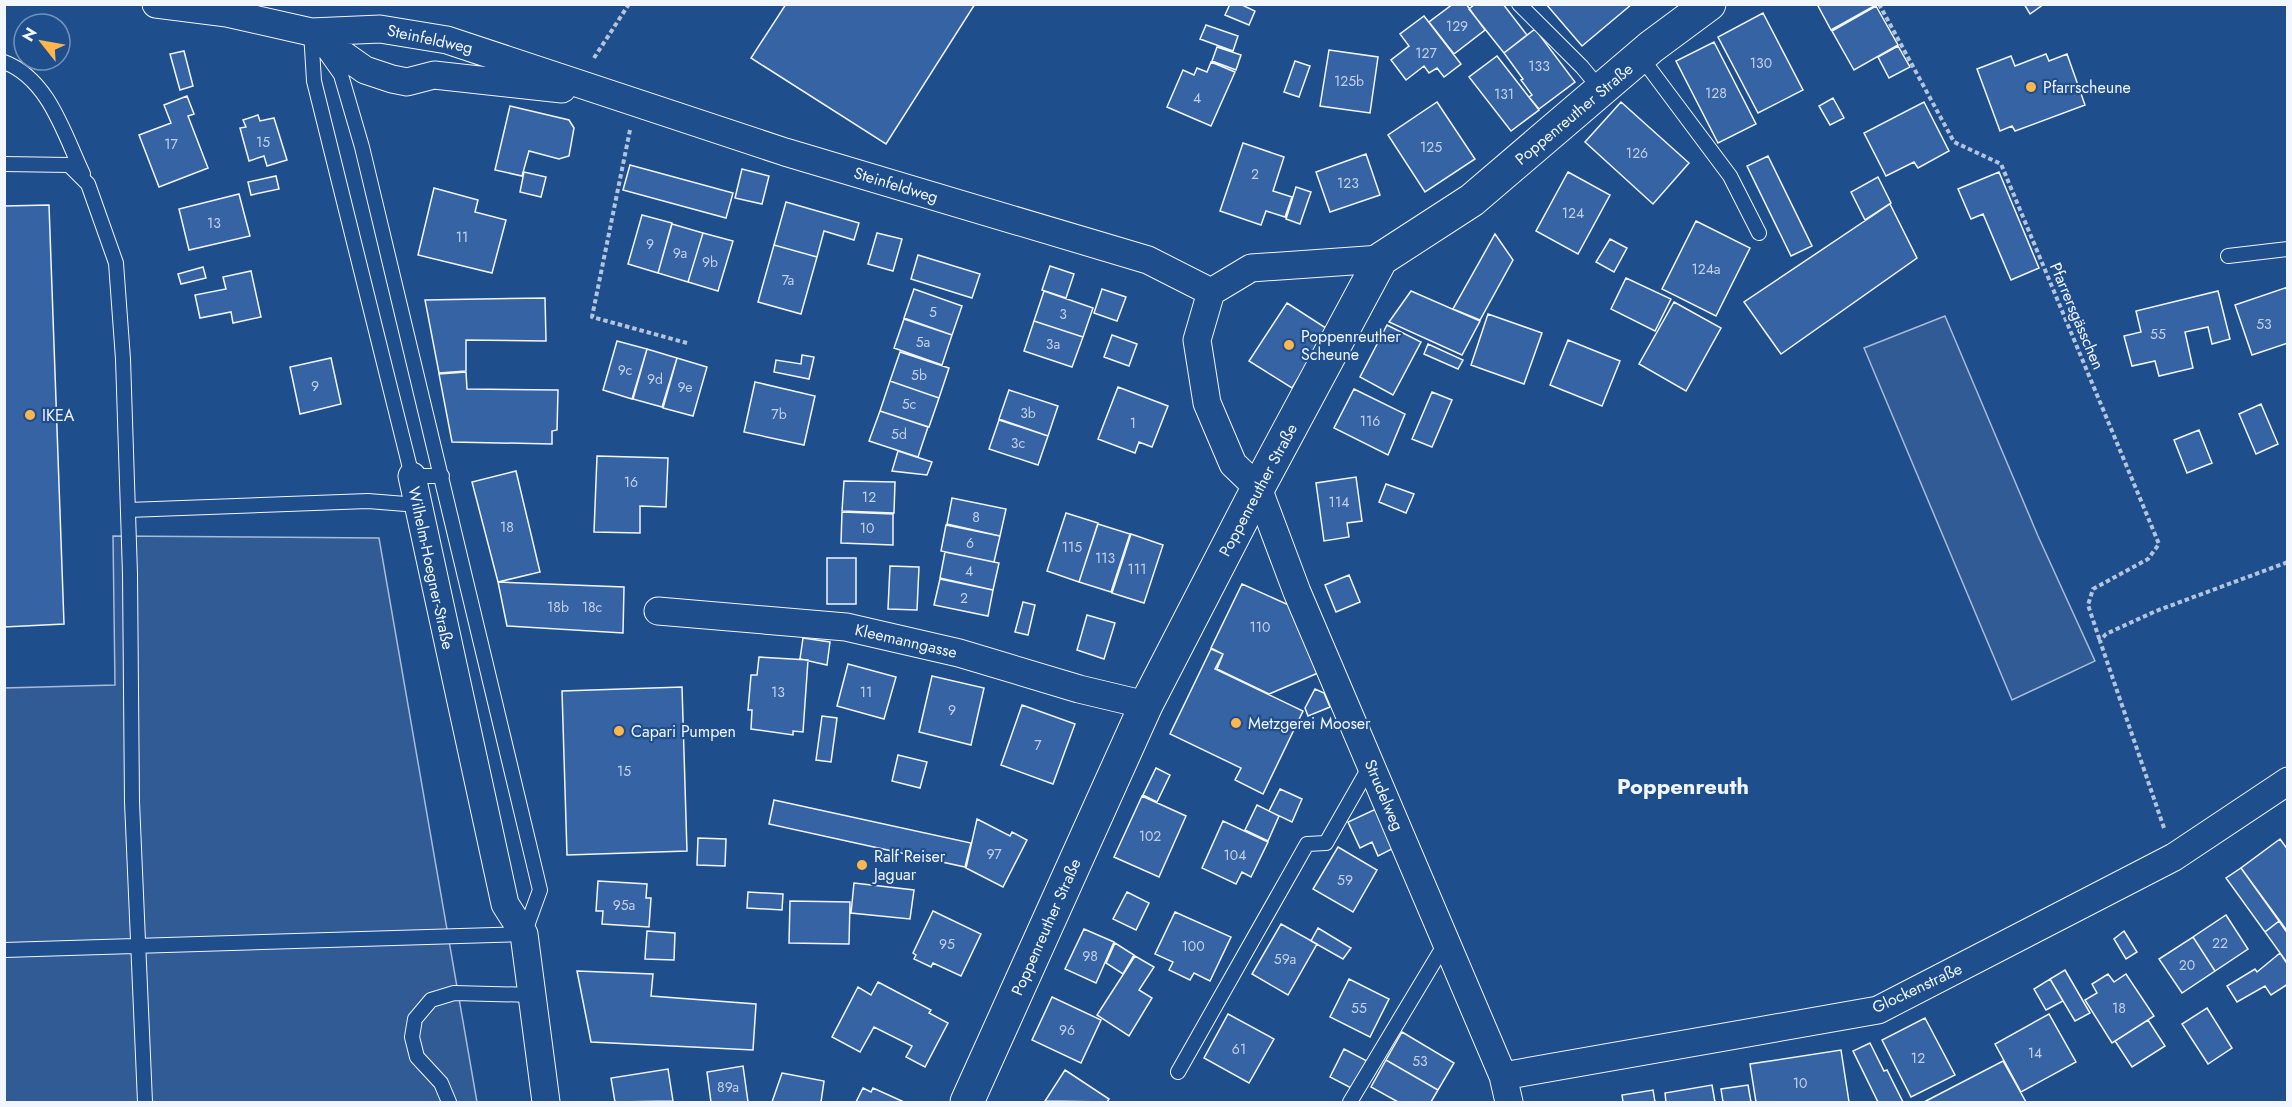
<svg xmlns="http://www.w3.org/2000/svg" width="2292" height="1107" font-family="Jost,sans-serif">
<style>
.built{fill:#305b95;stroke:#a8bbd7;stroke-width:1.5}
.building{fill:#3563a3;stroke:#f2f6ff;stroke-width:1.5}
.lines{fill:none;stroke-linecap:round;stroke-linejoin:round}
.lane-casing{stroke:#f2f6ff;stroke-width:16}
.street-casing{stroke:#f2f6ff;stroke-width:29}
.secondary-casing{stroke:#f2f6ff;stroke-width:35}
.path{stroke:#b3c4dc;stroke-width:4;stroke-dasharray:4.5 3;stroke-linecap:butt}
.lane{stroke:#1f4e8c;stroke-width:14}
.street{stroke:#1f4e8c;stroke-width:27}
.secondary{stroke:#1f4e8c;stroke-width:33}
.poi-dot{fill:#ffb74d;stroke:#1f4e8c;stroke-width:2}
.labels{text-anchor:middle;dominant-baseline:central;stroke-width:4.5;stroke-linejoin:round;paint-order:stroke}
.number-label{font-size:14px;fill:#c3d1e8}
.street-label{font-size:16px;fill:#f2f6ff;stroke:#1f4e8c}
.poi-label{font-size:16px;fill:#f2f6ff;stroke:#1f4e8c;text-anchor:start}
.district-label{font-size:22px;font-weight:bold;fill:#f2f6ff;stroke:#1f4e8c}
</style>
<rect width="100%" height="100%" fill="#1f4e8c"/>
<path class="built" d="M1945,316l93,220 57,125 -83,39 -148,-352z
M113,536l266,2 98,564h-472l-1,-414 111,-3z"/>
<path class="building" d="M786,4h189l-89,140 -135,-86z
M1230,4h10l15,7 -6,14 -24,-10z
M1453,4h13l19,26 -31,24 -25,-32z
M1475,4h28l24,31 -23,18 -35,-44z
M1546,4h86l-50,42z
M1817,4h58l1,1 -45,25z
M2024,4h20l-14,10z
M1876,6l22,39 -44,25 -22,-39z
M1763,13l40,77 -45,23 -40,-76z
M1424,16l37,48 -17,13 -7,-9 -8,5 -5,-7 -18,14 -15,-20 18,-14 -9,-12z
M1206,25l32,11 -5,15 -33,-12z
M1535,29l40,53 -36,27 -10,-12 3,-2 -11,-15 2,-1 -19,-26z
M1714,42l42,82 -38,19 -42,-82z
M1898,46l12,21 -21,11 -11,-21z
M1217,47l24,8 -5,15 -24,-9z
M1329,50l49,7 -8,56 -50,-7z
M184,51l9,35 -13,4 -10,-36z
M2046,54l3,7 18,-7 18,51 -70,26 -3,-5 -12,5 -23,-62 34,-13 4,10z
M1497,56l42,54 -28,21 -42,-54z
M1295,61l15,5 -11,31 -15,-5z
M1211,62l24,10 -24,54 -44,-19 16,-37 11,5 3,-7 10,4z
M187,96l7,18 -6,2 20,52 -49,19 -20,-52 32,-12 -7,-18z
M1833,98l11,20 -14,7 -11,-19z
M1437,102l38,57 -50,33 -37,-57z
M1621,102l68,61 -36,41 -68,-62z
M1924,102l25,49 -31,17 -4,-6 -28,14 -22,-43z
M510,106l59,14 5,8 -5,28 -10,3 -30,-8 -7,25 -27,-6z
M258,115l2,6 14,-3 13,42 -20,6 -3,-10 -15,5 -9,-33 6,-1 -3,-7z
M1243,143l41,14 -11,34 19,6 -7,20 -19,-6 -5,14 -41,-14z
M1366,154l14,41 -50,17 -14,-40z
M1768,156l44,90 -21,10 -44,-90z
M630,165l103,28 -7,25 -103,-28z
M742,169l27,7 -7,28 -27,-6z
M524,172l22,5 -5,20 -21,-5z
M1568,172l42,23 -32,59 -42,-23z
M1999,172l40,96 -28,12 -28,-66 -12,5 -13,-30z
M276,176l3,13 -28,6 -3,-13z
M1878,177l13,26 -26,17 -14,-28z
M1296,187l15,5 -11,32 -14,-5z
M434,188l44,12 -3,12 31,8 -14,53 -74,-18z
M239,194l11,42 -61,14 -10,-41z
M786,202l73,21 -5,17 -30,-9 -7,26 -43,-12z
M1890,204l27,54 -136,96 -37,-52z
M49,205l15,419 -60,3v-421z
M642,215l30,8 -14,50 -30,-9z
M1696,221l54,27 -34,68 -54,-27z
M672,224l31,9 -15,49 -30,-9z
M703,233l30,8 -15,50 -30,-9z
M877,233l25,6 -9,32 -25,-7z
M1495,234l18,26 -33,60 -27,-11z
M1610,239l17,9 -13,24 -18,-10z
M774,245l43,12 -16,57 -43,-12z
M918,255l62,19 -8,24 -61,-19z
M1050,266l24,8 -8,24 -24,-8z
M203,267l3,11 -25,6 -3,-10z
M251,271l10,46 -28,6 -2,-11 -31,6 -5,-23 31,-6 -3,-12z
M1626,278l45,21 -16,32 -44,-22z
M2288,287v56l-36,12 -17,-50z
M914,289l48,17 -10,29 -48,-17z
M1102,289l24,8 -9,24 -23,-8z
M1044,291l49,17 -10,29 -49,-16z
M1411,291l69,30 -18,34 -73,-33z
M2218,291l12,48 -18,5 -4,-17 -23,5 8,36 -34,8 -4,-15 -23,5 -8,-30 17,-4 -5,-21z
M545,298l1,43 -80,-1v31l-27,2 -14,-73z
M1674,302l47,26 -35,63 -47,-27z
M1287,303l42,27 -37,58 -43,-27z
M1488,314l54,19 -18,51 -53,-19z
M904,319l48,16 -10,30 -48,-17z
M1034,321l49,16 -11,30 -48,-16z
M1387,325l34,17 -28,53 -33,-18z
M1112,335l25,9 -8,22 -25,-9z
M1568,340l52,21 -18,45 -52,-21z
M617,341l30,8 -15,50 -29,-9z
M1428,344l35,16 -5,9 -34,-15z
M647,349l30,9 -15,49 -29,-8z
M900,352l49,16 -10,30 -49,-17z
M802,355l12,2 -5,22 -35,-7 2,-12 25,4z
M331,358l10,46 -41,10 -10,-47z
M677,358l30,9 -14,49 -30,-8z
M466,372l1,17 91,1 -1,40 -5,1v13l-100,-2 -13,-68z
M890,381l49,17 -10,29 -49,-16z
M755,382l60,14 -11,49 -60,-13z
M1118,387l50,19 -16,41 -13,-5 -4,11 -37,-14z
M1354,389l51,25 -17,41 -54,-27z
M1009,390l49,16 -10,30 -49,-17z
M1432,392l20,8 -20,47 -20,-8z
M2261,404l17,40 -22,10 -17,-40z
M880,411l48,16 -10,30 -49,-16z
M999,420l49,16 -10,29 -49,-16z
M2199,430l13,33 -25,10 -13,-33z
M898,451l34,11 -5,13 -35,-4z
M597,456l71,2 -2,49 -26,-1v27l-46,-1z
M516,471l24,101 -42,10 -26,-100z
M1356,477l6,44 -15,2 2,14 -25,4 -8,-58z
M844,481l51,1 -1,31 -52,-2z
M1386,484l28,10 -8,19 -27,-11z
M952,498l54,11 -6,27 -53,-12z
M842,512l51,2v31l-52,-2z
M1066,513l32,10 -19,59 -32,-11z
M1098,524l32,10 -19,58 -32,-10z
M946,525l54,11 -6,26 -53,-11z
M1131,534l32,11 -19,58 -32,-10z
M945,552l54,11 -6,27 -53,-12z
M827,558h29v46h-29z
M890,566l29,1 -2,43 -29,-1z
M1349,575l11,27 -24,10 -11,-27z
M940,579l53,11 -5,26 -54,-11z
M498,582l126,5 -1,46 -116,-7z
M1242,584l49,22 27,67 -49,21 -52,-25 6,-15 -12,-6z
M1023,602l12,3 -7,30 -13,-3z
M1087,615l28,8 -11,36 -27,-9z
M803,638l27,4 -3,23 -27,-6z
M1211,649l12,5 -8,15 88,42 -40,83 -28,-14 6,-12 -71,-34z
M759,657l49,3 -5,72 -10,-1v4l-42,-6 1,-19h-4l3,-35h6z
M848,664l48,13 -12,42 -47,-13z
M932,676l52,12 -13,57 -52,-13z
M682,687l5,164 -120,4 -5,-164z
M1315,689l9,4 6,14 -22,9 -3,-8z
M1022,705l53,19 -22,60 -52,-19z
M822,716l15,2 -6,44 -15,-2z
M898,755l29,7 -7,26 -28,-7z
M1156,768l14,7 -13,27 -14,-7z
M1280,789l22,10 -10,23 -23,-11z
M1142,796l44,20 -27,61 -45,-20z
M774,800l197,43 -6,24 -196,-43z
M1257,805l22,11 -11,25 -23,-11z
M1376,809l18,39 -16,8 -6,-14 -12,6 -12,-26z
M977,819l33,17 2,-4 15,8 -24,47 -37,-19z
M1223,821l45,21 -17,35 -9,-5 -6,12 -34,-16z
M698,838l28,1 -1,27 -28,-1z
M2280,839l8,11v82l-47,-64z
M1338,847l39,23 -24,42 -40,-23z
M2241,868l38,53 -14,11 -39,-54z
M598,881l49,3 -1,14h5l-2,29 -47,-3 1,-13h-7z
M854,883l60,7 -4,29 -59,-6z
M748,892l35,2 -1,16 -35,-2z
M1127,892l22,11 -13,27 -23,-11z
M790,901l60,1 -1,42 -60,-1z
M933,911l48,23 -20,42 -28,-13 -2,4 -17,-8 2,-4 -3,-2z
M1175,912l56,25 -21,44 -16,-8 -4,7 -21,-10 4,-8 -18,-8z
M2226,915l22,34 -33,22 -22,-34z
M2279,921l9,13v30l-23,-32z
M1281,924l36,20 -29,51 -36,-21z
M1318,928l33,20 -8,11 -32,-18z
M1084,929l30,13 -18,41 -31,-14z
M647,931l28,2 -1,27 -29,-1z
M2124,931l13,21 -11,7 -12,-20z
M2193,937l22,34 -33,22 -23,-34z
M1115,943l19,12 -11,19 -17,-11z
M2280,953l8,12v19l-17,11 -6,-9 -28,16 -10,-16 28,-17 2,3z
M1135,956l19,11 -15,23 13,8 -23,38 -32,-21z
M2065,970l25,43 -15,8 -25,-42z
M577,971l76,3 -2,22 105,8 -3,46 -162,-8z
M2108,974l6,8 12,-8 28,42 -42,27 -27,-43 12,-7 -5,-9z
M1349,979l40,20 -19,38 -40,-20z
M2050,979l13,22 -17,9 -12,-21z
M878,982l53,28 -2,3 19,10 -23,44 -19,-10 6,-11 -38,-19 -14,25 -28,-15 26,-50 13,8z
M1052,997l49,23 -20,43 -49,-23z
M2207,1008l25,40 -24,16 -26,-40z
M1228,1014l46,25 -25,44 -45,-25z
M2049,1014l27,48 -55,30 -26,-48z
M1925,1018l30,57 -44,22 -29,-57z
M2148,1020l17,26 -33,21 -17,-26z
M1402,1032l52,31 -16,27 -52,-30z
M1870,1043l14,28 3,-1 16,32h-25l-25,-51z
M1344,1049l23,12 -14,28 -23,-12z
M1841,1050l8,52h-93l-6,-38z
M1386,1060l52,30 -7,12h-33l-27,-15z
M2003,1061l23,41h-102z
M743,1066l5,36h-37l-4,-30z
M668,1069l5,32 -58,1 -4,-24z
M1065,1070l44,29 -2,3 -62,-1z
M782,1073l42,8 -3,21h-49z
M1712,1085l3,17h-49l-1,-9z
M1748,1085l3,17h-28l-2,-13z
M863,1088l8,4 2,-4 31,14h-48z
M1653,1090l2,12h-32l-1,-7z"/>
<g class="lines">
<defs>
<path id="lane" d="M1519,4l63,63 19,23
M311,32l3,49 98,395h30
M1641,57l89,119 29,57
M4,62c45,17 60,72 79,112
M4,164l65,1 19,19 28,79 7,96 7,215 2,228 13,300
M2228,256l60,-7
M128,510l240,-9 50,4
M4,950l520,-16 16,-44 -178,-743 -21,-72 -17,-24
M1178,1072l129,-228 19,-1 44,-77
M449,1102l-8,-19 -24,-26 -5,-20 3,-18 16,-19 23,-7 79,2
M1350,1102l96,-160"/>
<path id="street" d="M156,4l71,9 84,19 69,-3 67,11 338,112 363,108 63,32
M311,32l54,38 27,9 15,3 27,-7 128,14
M1381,259l-130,9 -40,24 -14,48 10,63 26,61 25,24 39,104 206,484 6,26
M412,476l93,428 19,30 22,168
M658,611l188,16 113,26 120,36 67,16
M1503,1076l375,-66 296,-153 114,-76"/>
<path id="secondary" d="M967,1102l179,-397 112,-217 123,-229 91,-59 179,-153 58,-43"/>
</defs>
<use href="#lane" class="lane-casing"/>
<use href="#street" class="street-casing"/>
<use href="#secondary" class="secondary-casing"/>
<path class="path" d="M1879,4l75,138 47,22 158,380 -11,15 -55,30 -5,16 12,36
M594,58l35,-54
M630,130l-38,187 95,26
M2164,828l-64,-187 6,-7 50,-23 132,-49"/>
<use href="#lane" class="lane"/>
<use href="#street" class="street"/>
<use href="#secondary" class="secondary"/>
</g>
<g class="poi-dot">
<circle cx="2031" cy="87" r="6"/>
<circle cx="1289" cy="345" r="6"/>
<circle cx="30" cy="415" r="6"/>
<circle cx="1236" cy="723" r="6"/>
<circle cx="619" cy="731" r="6"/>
<circle cx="862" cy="865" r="6"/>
</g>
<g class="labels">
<g class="number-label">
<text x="1457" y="26">129</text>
<text x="1426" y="53">127</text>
<text x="1761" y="63">130</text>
<text x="1539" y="66">133</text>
<text x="1349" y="81">125b</text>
<text x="1716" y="93">128</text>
<text x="1504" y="94">131</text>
<text x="1197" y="98">4</text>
<text x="263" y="142">15</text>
<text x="171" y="144">17</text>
<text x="1431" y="147">125</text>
<text x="1637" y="153">126</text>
<text x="1255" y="174">2</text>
<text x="1348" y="183">123</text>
<text x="1573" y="213">124</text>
<text x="214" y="223">13</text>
<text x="462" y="237">11</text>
<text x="650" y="244">9</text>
<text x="680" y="253">9a</text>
<text x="710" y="262">9b</text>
<text x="1706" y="269">124a</text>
<text x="788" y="280">7a</text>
<text x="933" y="312">5</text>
<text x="1063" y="314">3</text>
<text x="2264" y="324">53</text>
<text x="2158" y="334">55</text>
<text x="923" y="342">5a</text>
<text x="1053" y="344">3a</text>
<text x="625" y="370">9c</text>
<text x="919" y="375">5b</text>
<text x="655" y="379">9d</text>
<text x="315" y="386">9</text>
<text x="685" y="387">9e</text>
<text x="909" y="404">5c</text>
<text x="1028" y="413">3b</text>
<text x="779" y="414">7b</text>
<text x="1370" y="421">116</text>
<text x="1133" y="423">1</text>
<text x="899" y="434">5d</text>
<text x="1018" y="443">3c</text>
<text x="631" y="482">16</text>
<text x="869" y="497">12</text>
<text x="1339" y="502">114</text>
<text x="976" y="517">8</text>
<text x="507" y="527">18</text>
<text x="867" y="528">10</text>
<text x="970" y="543">6</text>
<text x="1072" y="547">115</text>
<text x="1105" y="558">113</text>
<text x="1137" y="569">111</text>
<text x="969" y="571">4</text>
<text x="964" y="598">2</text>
<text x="558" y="607">18b</text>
<text x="592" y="607">18c</text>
<text x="1260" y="627">110</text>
<text x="778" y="692">13</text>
<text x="866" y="692">11</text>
<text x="952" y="710">9</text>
<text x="1038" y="745">7</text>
<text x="624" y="771">15</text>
<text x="1150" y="836">102</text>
<text x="994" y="854">97</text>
<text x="1235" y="855">104</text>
<text x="1345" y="880">59</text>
<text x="624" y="905">95a</text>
<text x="2220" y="943">22</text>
<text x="947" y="944">95</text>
<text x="1193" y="946">100</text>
<text x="1090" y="956">98</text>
<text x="1285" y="959">59a</text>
<text x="2187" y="965">20</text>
<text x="1359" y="1008">55</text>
<text x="2119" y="1008">18</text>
<text x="1067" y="1030">96</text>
<text x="1239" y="1049">61</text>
<text x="2035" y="1053">14</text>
<text x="1918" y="1058">12</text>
<text x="1420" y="1061">53</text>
<text x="1800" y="1083">10</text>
<text x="728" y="1087">89a</text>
</g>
<g class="street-label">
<text transform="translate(430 39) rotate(12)">Steinfeldweg</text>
<text transform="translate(1574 114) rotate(-40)">Poppenreuther Straße</text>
<text transform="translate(896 185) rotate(17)">Steinfeldweg</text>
<text transform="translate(2077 316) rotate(67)">Pfarrersgässchen</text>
<text transform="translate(1258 490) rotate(-62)">Poppenreuther Straße</text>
<text transform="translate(431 568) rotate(78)">Wilhelm-Hoegner-Straße</text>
<text transform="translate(906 641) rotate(13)">Kleemanngasse</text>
<text transform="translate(1384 795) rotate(67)">Strudelweg</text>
<text transform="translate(1046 927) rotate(-66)">Poppenreuther Straße</text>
<text transform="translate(1917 988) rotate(-25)">Glockenstraße</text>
</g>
<g class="poi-label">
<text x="2043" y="87">Pfarrscheune</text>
<text x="1301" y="336">Poppenreuther<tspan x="1301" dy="18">Scheune</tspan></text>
<text x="42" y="415">IKEA</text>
<text x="1248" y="723">Metzgerei Mooser</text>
<text x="631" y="731">Capari Pumpen</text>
<text x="874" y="856">Ralf Reiser<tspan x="874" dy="18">Jaguar</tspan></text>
</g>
<g class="district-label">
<text x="1683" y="786">Poppenreuth</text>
</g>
</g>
<rect width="2292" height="1107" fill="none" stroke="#f2f6ff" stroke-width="12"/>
<g transform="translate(42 42) rotate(301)"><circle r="28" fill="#1f4e8c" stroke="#7391ba" stroke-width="1.5"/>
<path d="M0-4.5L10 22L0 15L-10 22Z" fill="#ffb74d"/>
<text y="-9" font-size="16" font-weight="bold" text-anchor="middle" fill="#f2f6ff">N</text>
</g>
</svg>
